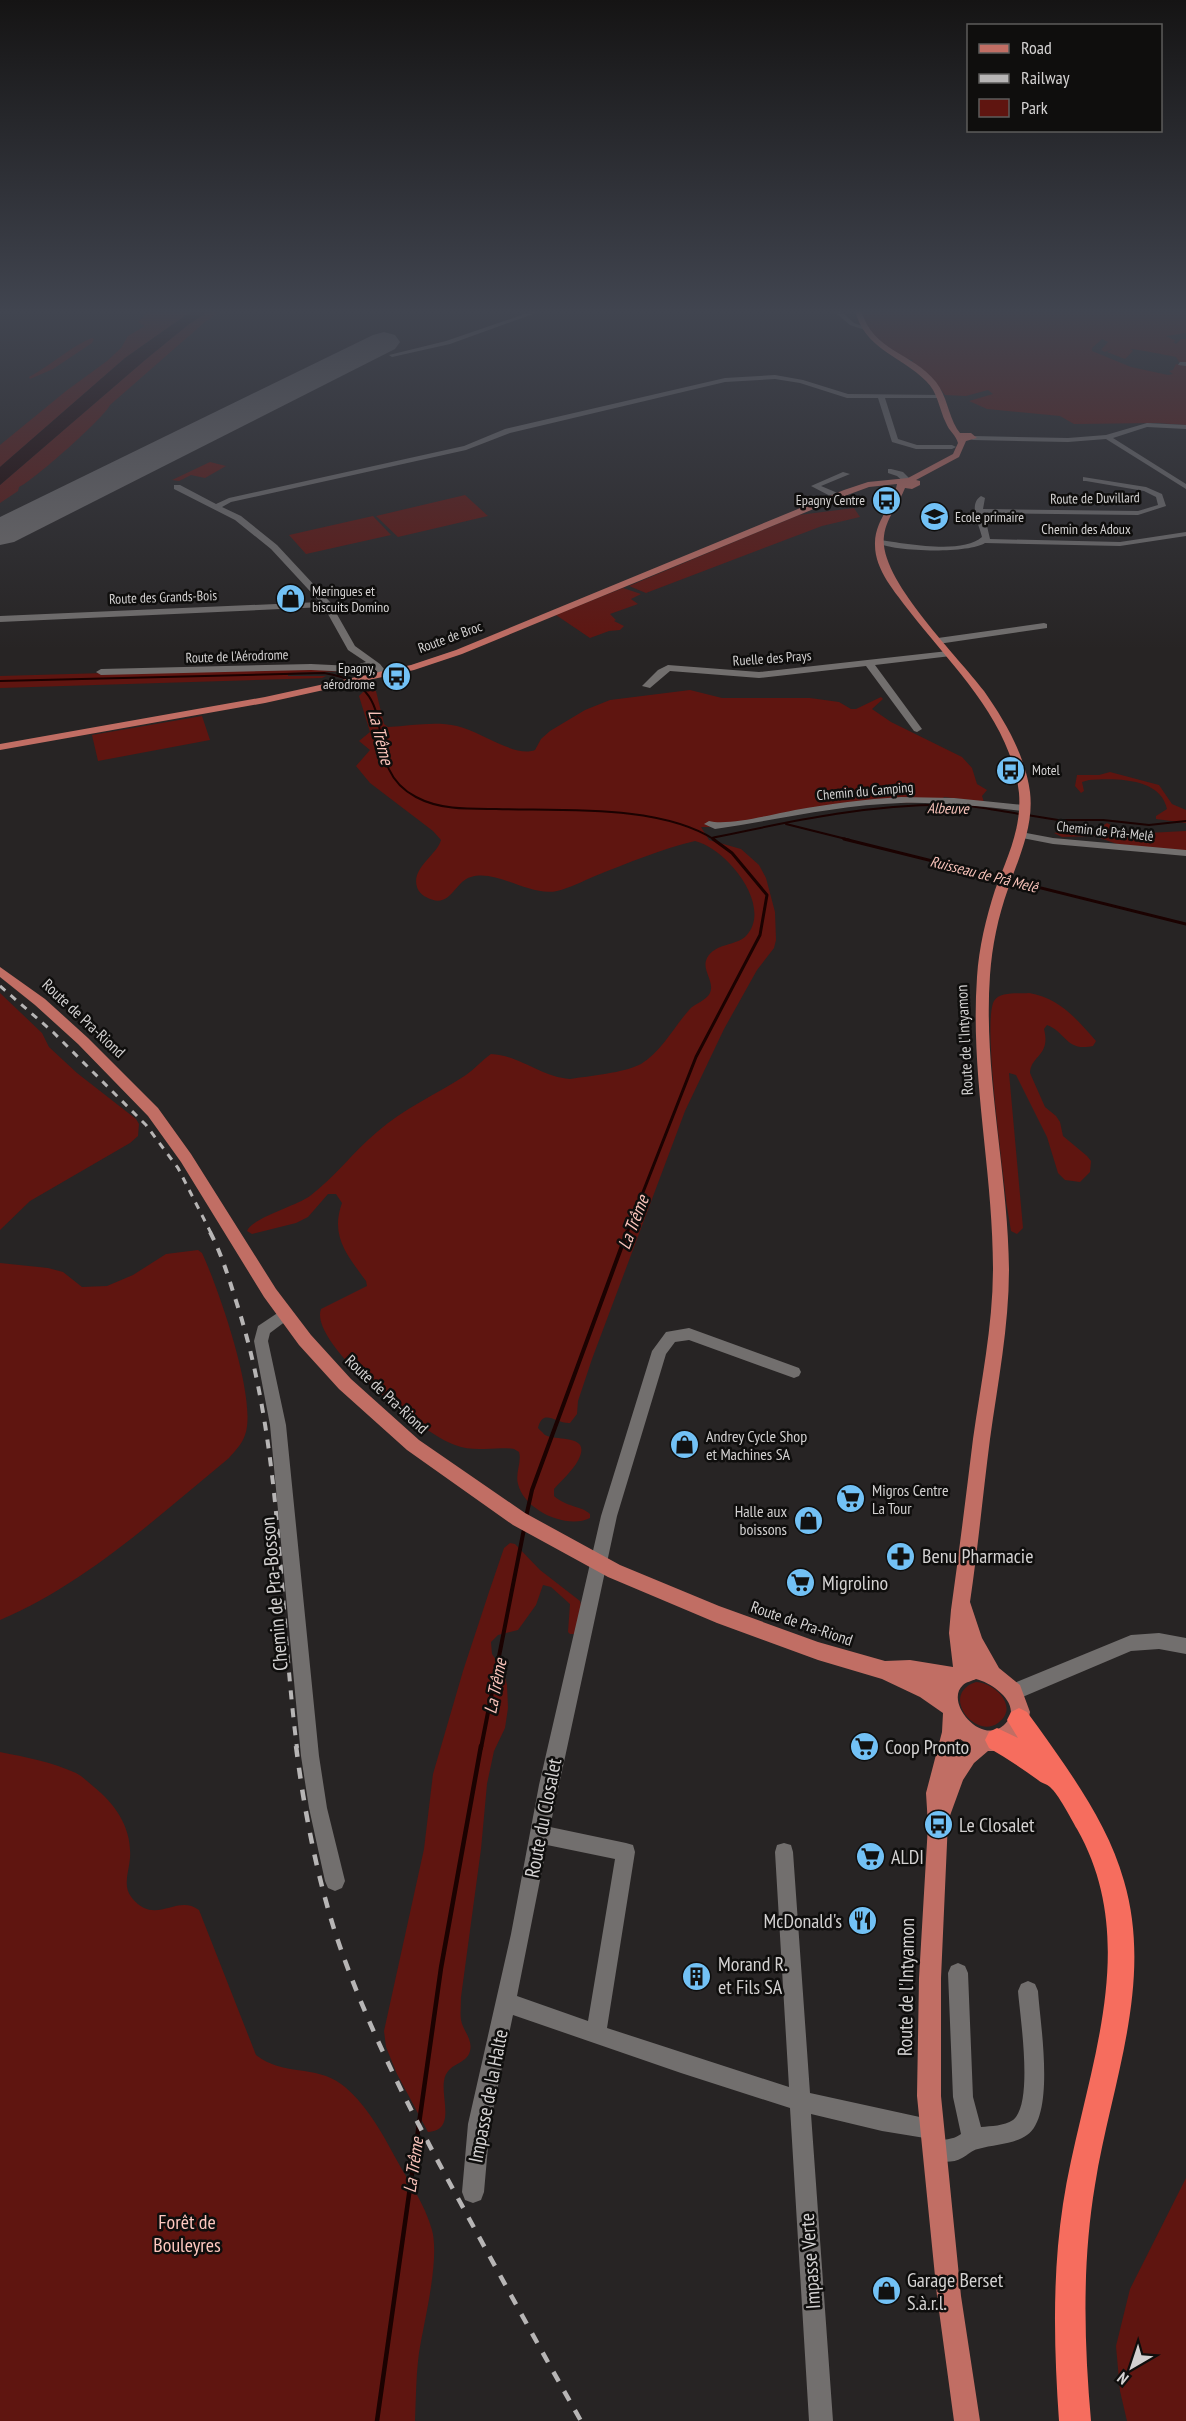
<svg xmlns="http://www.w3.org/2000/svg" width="1186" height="2421" font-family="'PT Sans Narrow',sans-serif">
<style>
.green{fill:#5f1510;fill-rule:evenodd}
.water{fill:#1b0201}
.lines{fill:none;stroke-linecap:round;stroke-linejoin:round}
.stream-far3{stroke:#1b0201;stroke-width:2}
.stream-far2{stroke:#1b0201;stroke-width:3}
.stream-far1{stroke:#1b0201;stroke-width:4}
.stream{stroke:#1b0201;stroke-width:4.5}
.runway{fill:#6f6c6c;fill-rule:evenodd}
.minor{fill:#726f6e;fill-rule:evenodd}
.major{fill:#c16e64;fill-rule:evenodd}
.highway{fill:#f66d5e;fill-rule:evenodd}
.rail-far2{stroke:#b7b5b5;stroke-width:3;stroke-dasharray:7 7;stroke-linecap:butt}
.rail-far1{stroke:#b7b5b5;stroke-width:4;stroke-dasharray:9 9;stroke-linecap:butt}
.rail{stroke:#b7b5b5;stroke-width:4.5;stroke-dasharray:11 11;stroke-linecap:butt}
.labels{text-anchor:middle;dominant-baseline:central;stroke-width:5;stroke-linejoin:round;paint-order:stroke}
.far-street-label{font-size:14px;fill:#d3d1d1;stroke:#0f0e0d}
.far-poi-label{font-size:14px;fill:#d3d1d1;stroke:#0f0e0d;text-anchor:start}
.far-water-label{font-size:15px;font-style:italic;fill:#f8c2b9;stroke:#0f0e0d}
.street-label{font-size:16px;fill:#d3d1d1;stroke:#0f0e0d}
.poi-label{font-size:16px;fill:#d3d1d1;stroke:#0f0e0d;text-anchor:start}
.water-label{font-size:18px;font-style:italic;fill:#f8c2b9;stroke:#0f0e0d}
.near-poi-label{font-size:20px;fill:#d3d1d1;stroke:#0f0e0d;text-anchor:start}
.near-street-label{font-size:20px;fill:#d3d1d1;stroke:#0f0e0d}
.near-park-label{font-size:20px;fill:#fec7bf;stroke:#0f0e0d}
</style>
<rect width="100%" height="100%" fill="#272424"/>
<path class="green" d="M150,310h43l-68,48 -125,109v-22l66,-54 41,-30 14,-13 7,-12 17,-10 -7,-4z
M211,310h12l-17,11 -96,84c-6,13 -77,76 -91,82l-1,4 -18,12v-18l145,-125 44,-36z
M861,310h325v23l-20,3 10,5 -3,1 3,2 5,-5h5v86l-29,-2 -83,1 -14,-8 -73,-7 -18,-8 24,-7 -5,-4 -22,6 -21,-1 -11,-15 -23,-18 2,-2c-24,-2 -47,-28 -52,-50zM1102,339l6,3 -7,8 4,2 9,-4 -7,4 18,7 8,-8 -2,-2c4,0 35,6 45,8l5,8 -5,-1 -3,6 -4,1 4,3 -5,1 -37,-8 -39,-16v-3z
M92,338l2,1 -2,4 -39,26 -23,10 -1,-2c23,-12 40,-30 63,-39z
M210,462l16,4 -21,12 -14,-3 -12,6 -7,-1z
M465,495l23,21 -90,21 -22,-21z
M854,508l6,9 -38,9 -176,67 -17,-7 170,-71z
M373,516l18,19 -85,19 -17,-19z
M623,588l18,6 -10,5 7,5 -28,10 6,6 -2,1 10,5 -4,4 -11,1 -19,7 -34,-23z
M279,668l69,3 -60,2v3h38l-4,2 -322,10v-12z
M370,690l6,1 8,33 4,3c23,-1 46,-6 69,-1 23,5 58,32 78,24l6,-11 9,-8 35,-21 25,-10 80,-10 32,8h88l29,4 12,7h5l25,-12 2,2 -11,10 19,13 71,35 10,11 5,16 10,6 -5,6 2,6 -40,-5 -5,5c-45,0 -89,2 -134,9 -35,6 -68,17 -104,16l8,13 32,9 18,16 7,13 9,34 1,28 -2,8 -17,22 -33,59 -39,82 -93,248 -14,42 -1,13 -7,9c-14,1 -27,-16 -32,5 1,1 6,6 7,7 14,7 50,-2 31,29 -6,9 -15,17 -22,25v7c12,11 28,10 36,18v4c-23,12 -66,-8 -72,-34 -3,-11 4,-22 1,-32l-5,-3c-20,-3 -39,4 -59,-4 -31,-10 -147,-102 -134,-136l46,-23 -1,-5c-19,-26 -36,-45 -24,-78l-6,-9h-8l-20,23 -12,6 -44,11 -5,-3c5,-13 49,-25 63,-35 25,-19 43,-44 67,-64 26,-23 60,-38 89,-57 9,-6 16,-15 25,-21 28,1 50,23 79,25 19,-3 54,-6 71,-15 20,-12 33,-37 48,-54 6,-7 17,-9 21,-17 5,-12 -9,-23 -3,-35 8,-15 29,-12 39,-22 28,-30 -20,-88 -51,-95 -34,8 -67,22 -100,35 -12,5 -25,12 -38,15 -27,6 -60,-22 -86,-14 -17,4 -20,34 -45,20 -4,-2 -8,-6 -9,-10 -6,-19 20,-32 24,-47l-8,-9 -63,-48 -14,-17 14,-16 -11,-9 11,-9 -11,-36 4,-4z
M202,716l8,24 -112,21 -6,-26z
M1110,772l49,13 13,19 14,6v13l-30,-4v-3l11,-7c-6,-32 -54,-31 -78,-29l-7,2 2,9 -3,2 -6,-7 2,-11h22z
M1107,823l21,11 58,-3v21l-69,-8 -23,-8 -32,1 -8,-4 12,-2 37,2 2,-3 -1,-5z
M0,993l42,40 7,14 28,26 59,46 3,5 -1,12 -8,7 -100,58 -30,29z
M1029,993c30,5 47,25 67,48l-3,5c-27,6 -27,-14 -46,-21l-3,4c7,27 -13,26 -14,44l15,34 11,9 4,6 3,14 24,20 4,5 -1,11 -10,10 -15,-2 -7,-7 -11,-36 -31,-62 -7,-2 14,155 -6,6 -6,-3 -4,-24c-3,-33 -25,-185 -13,-206 6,-10 25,-7 35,-8z
M198,1250l4,3c16,34 56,148 43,182 -3,9 -10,16 -16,23 -72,59 -142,125 -229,162v-357l48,5 15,4 19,15 25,-1 26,-11 33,-21z
M510,1543l5,1 25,26 40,31 2,8 -7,25h-5l-2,-2 2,-28 -19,-17 -8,-2 -7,20 -18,25 -20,5 -7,7 1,12 12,18 3,13 1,23 -3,20 -11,23 -7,33 -6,65 -20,148c0,8 -1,16 0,23 2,11 12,19 9,31 -3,14 -23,11 -26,30 -3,17 12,50 -16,51l-31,-58 -11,-27 -2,-16 40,-182 9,-75 30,-103 26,-79 15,-44z
M976,1682c19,1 44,25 22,41 -23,17 -59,-29 -22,-41z
M0,1752c25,5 52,10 76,21 6,3 12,9 18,14 22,18 38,41 36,71 -1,14 -8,28 2,40 24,29 44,-5 67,12l57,145c26,21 60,10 85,29 23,17 41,48 54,73 13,24 30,47 37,73 8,30 -8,91 -13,123 -3,22 -3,45 -4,68h-415z
M1186,2178v243h-59l-7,-30 -4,-45 14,-57z"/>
<path class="water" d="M193,310h18l-22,14 -44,36 -145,125v-18l125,-109z"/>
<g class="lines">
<path class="stream-far3" d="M0,681l324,-8c88,13 29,91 92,124 24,13 53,12 80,12 64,2 164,-5 219,31
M1027,815l31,5h45l46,5 37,-4
M786,824l64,16
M712,838c80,-17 162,-35 245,-33 21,1 42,6 63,9"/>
<path class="stream-far2" d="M844,839l342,85
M627,1233l69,-176 64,-122 7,-40 -35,-42 -19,-14"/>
<path class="stream-far1" d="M526,1517l6,-27 95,-258
M481,1748l43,-219"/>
<path class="stream" d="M377,2421l64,-453 40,-222"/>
<path class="runway" d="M384,332l11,3 5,7 -5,7 -381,193 -14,3v-28l373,-182z"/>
<path class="minor" d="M536,310h8l-94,34 -58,13 -3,-2 57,-14z
M832,310h7l15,13 11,4 -3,2 -12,-4z
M1180,362h6v4l-8,-1z
M775,375l28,5 45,14 94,1 -2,3h-55l13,41 19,6h35l4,2 -4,2h-36l-24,-7 -14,-44h-31l-47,-15 -25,-4 -50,3 -215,51 -44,17 -235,52 -9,5 19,9 36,29 53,57 25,44 25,18 8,10 -5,3 -12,-11 -19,6 -41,-2 -210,5 -5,-3 5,-3 210,-5 41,2 14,-4 -18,-12 -24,-43 -324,15v-6l320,-14 -49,-53 -36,-29 -61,-31v-4h6l36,19 13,-6 235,-52 41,-17 220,-51z
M1147,423l39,2v4l-39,-2 -34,11 73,46v5l-80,-50 -38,3 -95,-2 -4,-2 4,-2 95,2 38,-3z
M891,469l12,3 8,8 -7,2 -7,-6 -9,-3v-4z
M843,472l7,2 -29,12 19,8v4h-6l-23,-12z
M1083,477l63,10 16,7 4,12 -28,9 -154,-2 6,26 130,3 66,-10v4l-66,10 -135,-3c-17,11 -93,9 -110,-1l4,-2c25,3 83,15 103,-3 -3,-13 -14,-33 -1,-41l4,2 -2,11 155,2 20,-6 -2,-8 -12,-6 -58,-10h-3z
M1044,623l3,1v4l-109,16 -4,-3 4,-3z
M948,651l3,1v4l-76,9 47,64 -5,3 -3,-1 -48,-65 -107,12 -89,-7 -20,17 -8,-2 16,-16 10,-5 91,7z
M901,797l53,1 70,7 5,3 -5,3c-41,-4 -82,-9 -123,-8 -63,2 -124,17 -186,26l-11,-5 5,-3c19,5 65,-7 86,-11 35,-6 70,-11 106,-13z
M1021,832l32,6 133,12v6l-133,-12 -36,-7 -1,-2z
M285,1308l5,2 2,4 -2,4 -20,15 -2,8 18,84 33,331 8,52 18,73 -3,7 -7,3 -7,-3 -3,-7 -16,-73 -8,-52 -31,-331 -16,-84 4,-15z
M689,1328l110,40 2,4 -2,4 -5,2 -105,-38 -14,2 -9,12 -49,162 -67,311 76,16 7,2 2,7 -28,176 182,59 -14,-235 2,-7 7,-2 7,2 2,7 17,241 128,28 4,7 -4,7 -7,4 -49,-8 -71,-17 22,307h-24l-19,-313 -109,-35 -168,-58 -23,109 -6,68 -3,8 -8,3 -8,-3 -3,-8 6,-68 43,-190 28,-149 62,-269 51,-165 14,-19zM547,1845l68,14 -27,162 -71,-25z
M1159,1633l27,5v16l-27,-5 -28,2 -118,50 -6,-3 -3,-6 3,-6 124,-51z
M958,1963l7,3 3,7 5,124 8,30c10,-1 23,-1 32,-7 21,-16 7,-103 5,-129l3,-7 7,-3 7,3 3,7c2,32 18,124 -11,144 -15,10 -32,9 -49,14 -6,1 -10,6 -16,9 -10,6 -25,4 -36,0l-3,-8 3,-8c14,-5 22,1 35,-8l-8,-37 -5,-124 3,-7z"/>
<path class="major" d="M855,310h6c12,42 51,42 75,72 11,14 12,32 21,47l3,4h11l6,5 -11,3 -7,16 -43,23 4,1v4l-8,4 -7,-1c-6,16 -19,30 -21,48 -6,43 74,120 100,155 21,30 41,64 46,101 4,34 -11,65 -22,97 -10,28 -16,57 -18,86 -7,98 18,196 19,294 0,57 -11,113 -19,170 -7,54 -12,109 -20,163l12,36 17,30 21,17 10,27 -2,10 -9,17 -22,12h-9l-14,12 -11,17 -15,41 -7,157v118l20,200 19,125h-26l-17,-125 -20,-200 2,-118 9,-153 -2,-32 16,-61 1,-19 -23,-16 -38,-18 -64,-19 -101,-37 -109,-46 -95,-52 -106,-75 -68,-61 -40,-44 -35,-48 -83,-135 -33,-46 -70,-72 -43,-39 -35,-28v-10l45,32 43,39 70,70 33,46 85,135 35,46 40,44 68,61 106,73 95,52 99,41 99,36 67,19 25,-1 43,7 -4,-34 2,-23c8,-57 15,-114 22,-171 8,-57 20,-113 20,-171 0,-97 -23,-193 -16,-291 2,-30 9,-59 18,-87 12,-32 27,-62 24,-97 -8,-72 -67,-127 -109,-181 -15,-20 -35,-42 -35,-67 -1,-24 18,-39 22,-61l-28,3 -19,7 -388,160 -48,16 -149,33 -265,47v-6l265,-47 146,-32 45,-15 388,-160 24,-8 40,-4 45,-24 5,-11c-2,-8 -9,-12 -12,-20 -7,-14 -8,-31 -20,-42 -25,-25 -62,-32 -71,-71zM976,1679c17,4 49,27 28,46 -23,21 -60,-23 -41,-40 3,-3 9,-4 13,-6zM960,1739l6,4 -10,11z"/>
<path class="highway" d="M1019,1708l8,4 11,15c34,48 70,97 86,154 30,103 -13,203 -29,304 -13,78 -11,157 -4,236h-32c-5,-72 -7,-145 4,-217 19,-124 82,-255 14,-375 -7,-12 -18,-34 -27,-42 -3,-3 -9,-4 -12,-7 -16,-12 -32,-22 -49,-32l-4,-8 4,-8 8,-4 21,10 -11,-18 4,-8z"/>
<path class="rail-far2" d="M0,986l53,46 93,93 32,43 33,65"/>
<path class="rail-far1" d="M210,1232c12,23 19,47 27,72 46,143 41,296 60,444"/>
<path class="rail" d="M296,1746c8,63 20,126 39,186 30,91 74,176 119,259 42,77 84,154 127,230"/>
</g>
<linearGradient id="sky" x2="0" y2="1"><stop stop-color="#151414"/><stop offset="0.48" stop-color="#414550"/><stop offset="1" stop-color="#414550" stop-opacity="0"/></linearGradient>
<rect width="1186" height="649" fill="url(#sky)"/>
<defs>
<symbol id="bus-disc" viewBox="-11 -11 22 22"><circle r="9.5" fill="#72c1f5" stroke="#0f0e0d"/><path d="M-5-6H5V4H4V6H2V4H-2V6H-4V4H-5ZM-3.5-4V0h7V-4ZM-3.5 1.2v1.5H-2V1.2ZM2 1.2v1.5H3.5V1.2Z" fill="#111"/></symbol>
<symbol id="school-disc" viewBox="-11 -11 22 22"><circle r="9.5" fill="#72c1f5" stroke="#0f0e0d"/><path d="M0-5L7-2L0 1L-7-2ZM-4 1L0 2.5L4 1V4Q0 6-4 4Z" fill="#111"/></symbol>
<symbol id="shop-disc" viewBox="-11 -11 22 22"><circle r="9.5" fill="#72c1f5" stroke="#0f0e0d"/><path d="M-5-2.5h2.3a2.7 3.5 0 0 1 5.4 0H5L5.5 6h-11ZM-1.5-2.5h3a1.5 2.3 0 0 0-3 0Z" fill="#111"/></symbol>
<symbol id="supermarket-disc" viewBox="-11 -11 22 22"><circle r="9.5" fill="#72c1f5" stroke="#0f0e0d"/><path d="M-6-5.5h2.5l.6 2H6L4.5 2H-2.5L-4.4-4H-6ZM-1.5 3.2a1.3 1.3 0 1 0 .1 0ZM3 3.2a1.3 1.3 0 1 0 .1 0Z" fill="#111"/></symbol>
<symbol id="pharmacy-disc" viewBox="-11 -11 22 22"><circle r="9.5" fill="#72c1f5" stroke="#0f0e0d"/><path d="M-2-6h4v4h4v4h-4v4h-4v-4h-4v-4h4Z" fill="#111"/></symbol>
<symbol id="restaurant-disc" viewBox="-11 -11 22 22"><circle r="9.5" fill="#72c1f5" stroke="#0f0e0d"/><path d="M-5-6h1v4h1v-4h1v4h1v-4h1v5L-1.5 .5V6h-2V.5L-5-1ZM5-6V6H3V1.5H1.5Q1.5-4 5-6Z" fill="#111"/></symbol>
<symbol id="building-disc" viewBox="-11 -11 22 22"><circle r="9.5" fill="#72c1f5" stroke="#0f0e0d"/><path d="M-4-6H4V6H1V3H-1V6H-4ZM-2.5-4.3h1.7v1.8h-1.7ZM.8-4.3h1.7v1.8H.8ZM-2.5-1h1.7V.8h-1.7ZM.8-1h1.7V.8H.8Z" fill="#111"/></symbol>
</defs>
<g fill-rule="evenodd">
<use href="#bus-disc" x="870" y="484" width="33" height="33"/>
<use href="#school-disc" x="918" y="500" width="33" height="33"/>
<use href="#shop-disc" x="274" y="582" width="33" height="33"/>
<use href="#bus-disc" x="380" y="660" width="33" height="33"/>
<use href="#bus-disc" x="994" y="754" width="33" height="33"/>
<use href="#shop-disc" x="668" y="1428" width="33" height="33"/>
<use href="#supermarket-disc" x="834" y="1482" width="33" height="33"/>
<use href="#shop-disc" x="792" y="1504" width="33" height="33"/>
<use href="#pharmacy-disc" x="884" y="1540" width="33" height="33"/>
<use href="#supermarket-disc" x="784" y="1566" width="33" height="33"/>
<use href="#supermarket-disc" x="848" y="1730" width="33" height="33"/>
<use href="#bus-disc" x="922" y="1808" width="33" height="33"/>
<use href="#supermarket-disc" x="854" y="1840" width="33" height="33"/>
<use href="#restaurant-disc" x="846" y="1904" width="33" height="33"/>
<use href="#building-disc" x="680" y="1960" width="33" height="33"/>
<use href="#shop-disc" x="870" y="2274" width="33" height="33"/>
</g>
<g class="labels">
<g class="far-street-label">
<text transform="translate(1095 498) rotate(-1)">Route de Duvillard</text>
<text x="1086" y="529">Chemin des Adoux</text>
<text transform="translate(163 597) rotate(-2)">Route des Grands-Bois</text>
<text transform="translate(450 637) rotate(-20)">Route de Broc</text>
<text transform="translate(237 656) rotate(-2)">Route de l'Aérodrome</text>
<text transform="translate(772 658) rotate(-4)">Ruelle des Prays</text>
<text transform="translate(865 791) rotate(-5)">Chemin du Camping</text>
<text transform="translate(1105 831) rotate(6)">Chemin de Prâ-Melê</text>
</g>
<g class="far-poi-label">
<text x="865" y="500" text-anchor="end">Epagny Centre</text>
<text x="955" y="517">Ecole primaire</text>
<text x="312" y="591">Meringues et<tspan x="312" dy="16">biscuits Domino</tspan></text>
<text x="375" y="668" text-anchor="end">Epagny,<tspan x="375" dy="16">aérodrome</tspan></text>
<text x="1032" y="770">Motel</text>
</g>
<g class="far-water-label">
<text transform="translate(948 808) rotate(1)">Albeuve</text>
<text transform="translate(984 874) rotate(14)">Ruisseau de Prâ Melê</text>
</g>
<g class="street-label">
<text transform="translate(84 1018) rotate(43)">Route de Pra-Riond</text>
<text transform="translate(964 1040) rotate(-93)">Route de l'Intyamon</text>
<text transform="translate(387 1394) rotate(43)">Route de Pra-Riond</text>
<text transform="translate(802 1623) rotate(19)">Route de Pra-Riond</text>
</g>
<g class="poi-label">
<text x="706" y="1436">Andrey Cycle Shop<tspan x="706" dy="18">et Machines SA</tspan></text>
<text x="872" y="1490">Migros Centre<tspan x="872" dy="18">La Tour</tspan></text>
<text x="787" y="1511" text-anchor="end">Halle aux<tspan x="787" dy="18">boissons</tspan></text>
</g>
<g class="water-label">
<text transform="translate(381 737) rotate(76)">La Trême</text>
<text transform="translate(633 1222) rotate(-69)">La Trême</text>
<text transform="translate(495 1686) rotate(-79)">La Trême</text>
<text transform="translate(413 2165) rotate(-82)">La Trême</text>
</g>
<g class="near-poi-label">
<text x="922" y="1556">Benu Pharmacie</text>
<text x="822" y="1583">Migrolino</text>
<text x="885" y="1747">Coop Pronto</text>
<text x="959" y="1825">Le Closalet</text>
<text x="891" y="1857">ALDI</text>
<text x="842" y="1921" text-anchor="end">McDonald's</text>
<text x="718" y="1964">Morand R.<tspan x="718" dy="23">et Fils SA</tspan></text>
<text x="907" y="2280">Garage Berset<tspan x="907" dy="23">S.à.r.l.</tspan></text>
</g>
<g class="near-street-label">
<text transform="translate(274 1594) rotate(-95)">Chemin de Pra-Bosson</text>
<text transform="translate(543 1818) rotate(-79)">Route du Closalet</text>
<text transform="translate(906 1987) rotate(-89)">Route de l'Intyamon</text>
<text transform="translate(488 2096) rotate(-79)">Impasse de la Halte</text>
<text transform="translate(810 2261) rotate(-94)">Impasse Verte</text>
</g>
<g class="near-park-label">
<text x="187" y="2222">Forêt de<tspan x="187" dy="23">Bouleyres</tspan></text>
</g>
</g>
<rect x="967" y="24" width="195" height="108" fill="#0f0e0d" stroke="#5d5c5b" stroke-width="1.5"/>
<rect x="979" y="44" width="30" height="9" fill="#c16e64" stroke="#5d5c5b" stroke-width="1.5"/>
<text x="1021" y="54" font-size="18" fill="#d3d1d1">Road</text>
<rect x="979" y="74" width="30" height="9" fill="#b7b5b5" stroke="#5d5c5b" stroke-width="1.5"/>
<text x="1021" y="84" font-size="18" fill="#d3d1d1">Railway</text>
<rect x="979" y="99" width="30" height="18" fill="#5f1510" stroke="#5d5c5b" stroke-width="1.5"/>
<text x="1021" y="114" font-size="18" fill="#d3d1d1">Park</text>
<g transform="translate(1132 2367) rotate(219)" stroke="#0f0e0d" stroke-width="4.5" paint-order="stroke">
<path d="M0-4.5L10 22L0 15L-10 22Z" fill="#d3d1d1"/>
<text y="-9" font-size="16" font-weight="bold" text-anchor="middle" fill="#d3d1d1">N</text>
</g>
</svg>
